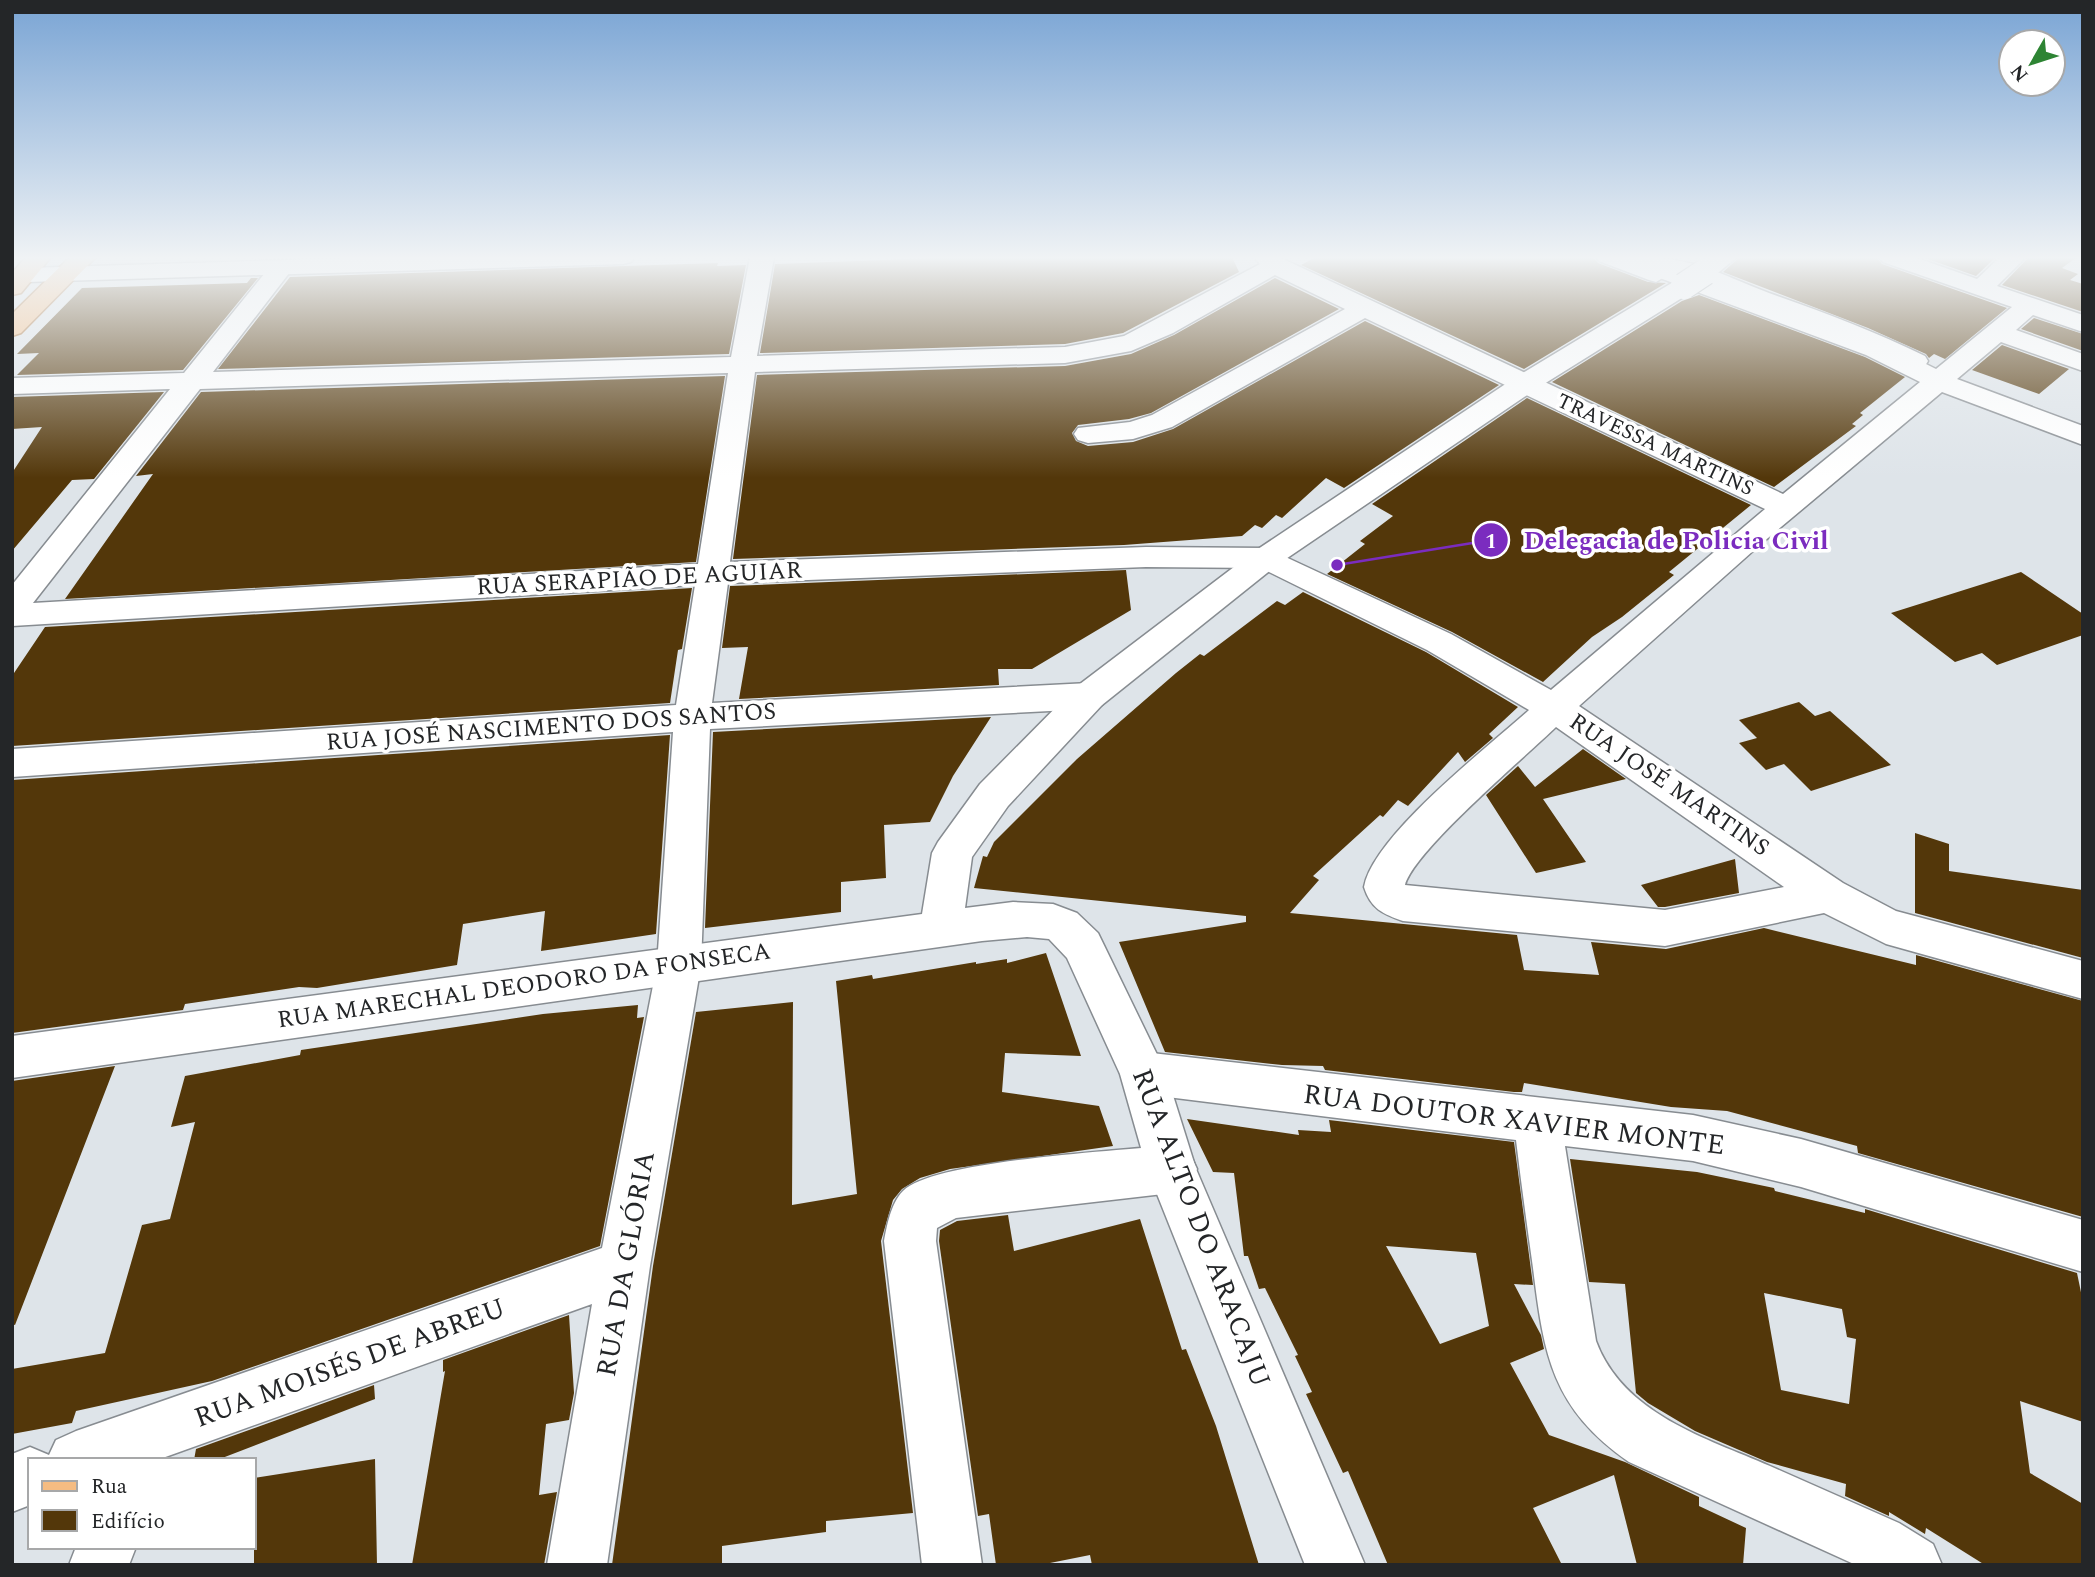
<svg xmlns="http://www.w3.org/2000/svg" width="2095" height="1577" font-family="Spectral,serif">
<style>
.building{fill:#53370a;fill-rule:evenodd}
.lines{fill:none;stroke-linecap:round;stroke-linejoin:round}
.pedestrian-casing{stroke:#878c91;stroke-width:3}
.minor-casing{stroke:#878c91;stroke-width:3}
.tertiary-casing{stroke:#878c91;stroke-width:3}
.primary-casing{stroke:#a76a2c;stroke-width:3}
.pedestrian{fill:#fff;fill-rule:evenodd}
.minor{fill:#fff;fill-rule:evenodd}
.tertiary{fill:#fff;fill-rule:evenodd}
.primary{fill:#f5bc82;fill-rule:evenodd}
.tertiary-bridge-casing{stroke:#878c91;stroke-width:28;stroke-linecap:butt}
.tertiary-bridge{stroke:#fff;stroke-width:26}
.labels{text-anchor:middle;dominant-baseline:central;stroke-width:7;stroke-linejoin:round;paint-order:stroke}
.far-street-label{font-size:21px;fill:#242628;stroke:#fff}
.street-label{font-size:24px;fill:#242628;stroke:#fff}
.near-street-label{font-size:28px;fill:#242628;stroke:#fff}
.leader{fill:none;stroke:#7b2cbf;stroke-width:2.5}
.callout-dot{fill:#7b2cbf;stroke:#fff;stroke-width:2.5}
.mark-label{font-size:21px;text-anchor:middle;font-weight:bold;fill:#fff}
.callout-label{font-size:26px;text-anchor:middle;font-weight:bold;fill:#7b2cbf;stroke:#fff;stroke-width:7;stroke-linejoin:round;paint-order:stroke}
</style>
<rect width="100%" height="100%" fill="#dee4e9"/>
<path class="building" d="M964,257h268l7,15 -116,61 -58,11 -305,9 15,-89z
M1316,257h277l5,6 50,19 18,1 -142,86 -223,-104z
M1740,257h136l6,7 125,44 -62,51 -11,-5 -5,4 -3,-4 -58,-26 -145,-56z
M1922,257h74l-20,19z
M2029,257h48l-15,11 16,6 -8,6 13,4v28l-81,-27z
M718,263l-1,3 29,-1 -17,89 -511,15 72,-92z
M251,278h7l-75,92 -166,5 22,-22 -22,1 65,-66 165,-5z
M1275,278l64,31 -188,104 -22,6 -51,6 -6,8 4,8 12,5 45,-4 40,-13 192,-108 134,64 -155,103 -18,-10 -44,40 -6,-3 -14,13 -7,-3 -13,11 -118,9 -391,14 24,-184 308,-9 66,-12 43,-19z
M1699,295l166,62 40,20 -45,36 3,2 -11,9 4,2 -82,61 -222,-105 130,-81z
M2034,318l49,16v17l-62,-22z
M2002,345l67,24 -30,25 -67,-24z
M725,376l-29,186 -631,37 88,-125 -17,2 65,-84z
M164,392l-70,87 -22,1 -60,71v-78l30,-46 -30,2v-32z
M1527,398l224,107 -82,67 5,3 -52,42 -30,20 -49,45 -91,-50 -125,-58 38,-30 -5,-3 33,-25 -21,-12z
M1126,570l5,40 -99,59h-34l1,16 -260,14 9,-52 -26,1 8,-62z
M2021,572l62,42v21l-86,30 -15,-12 -27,9 -64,-49z
M692,588l-10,61 -4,1 -8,53 -658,43v-70l33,-49z
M1303,592l123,60 92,55 -29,27 4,4 -28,24 -7,-10 -50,54 -10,-6 -15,17 -3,-2 -67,61 6,4 -29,33 227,22 7,35 75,5 -8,-33 75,7 98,-21 152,37v-10l167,46v216l-225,-64 -1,-7 -130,-35 -56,-4 -147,-24 -2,9h-8l-189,-22 -2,-4 -41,-1 -117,-13 -46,-110 127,-20v-6l-272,-28 9,-32 4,1 7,-15 83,-83 99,-86 24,-19 4,2 73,-55 8,4z
M1799,702l16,14 15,-5 61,54 -80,26 -27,-27 -18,6 -27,-27 18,-5 -18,-18z
M991,717l-38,59 -23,46 -46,3 2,53 -45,4v30l-136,16 8,-196z
M670,735l-14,199 -115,17 4,-40 -82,13 -6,41 -140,23 -18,-1 -114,17 -2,6 -171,23v-253z
M1583,749l43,30 -83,20 43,63 -50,11 -50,-78 32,-29 17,21z
M1915,833l34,11v27l134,19v68l-168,-45z
M1735,859l4,34 -74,14h-7l-17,-22z
M1046,953l35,103 -76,-3 -3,39 97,14 14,40 -163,23 -30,9 -18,11 -9,11 -12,41 32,272 -87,8v11l-104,14v19h-110l41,-299 43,-254 97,-10 -1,203 65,-11 -21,-213 36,-6 1,4 103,-17v2l31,-5v4z
M638,1005l-1,13 7,-1 -44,229 -388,135 -136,30 -4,12 -60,11v-65l93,-16 37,-128 28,-6 25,-97 -24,5 14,-51 115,-21 1,-5 242,-36z
M115,1066l-100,259 -3,-1v-243z
M1187,1119l112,16 -1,-5 33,2 -2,-12 185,22 19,143 -19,-1 27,51 3,14 -34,14 39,72 76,27 74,35v9l47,22 -3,37h-106l-23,-90 -81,33 29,57h-174l-40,-94 -5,2 -37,-79 6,-2 -17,-36 3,-1 -33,-67 -6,1 -11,-33h-4l-10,-83 -21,-1zM1386,1246l90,7 13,73 -49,18z
M1570,1159l127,13 77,16 1,3 90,22v-4l212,64 6,29v120l-63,-21 10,72 53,31v61h-98l-59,-37 -1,6 -36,-22v4l-44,-20 1,-12 -79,-22 -72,-31 -47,-28 -12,-10 -11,-109 -36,-2zM1764,1293l78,16 5,28 9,2 -7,65 -68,-14z
M1008,1215l6,36 126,-32 42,131 4,-1 30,77 43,139h-167l-2,-10 -50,10h-44l-7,-51 -11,2 -39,-275 1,-11 17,-9z
M569,1315l5,78 -5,27 -23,4 -7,71 18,-3 -13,73h-132l33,-194 -2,1v-12z
M374,1385l1,14 -158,61h-23l2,-11z
M375,1459l2,106h-123v-87z"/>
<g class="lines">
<defs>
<path id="pedestrian" d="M1596,257h29l38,15 3,4 -10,6 -7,-2 -50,-19z
M1635,257c59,0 82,16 134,36 54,19 105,38 156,63l3,5 -3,5h-16l-52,-26 -135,-51 -24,-13 -60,-15z"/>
<path id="minor" d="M750,257h24l-17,99 308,-9 59,-11 136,-72 -6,-7h25l504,237 137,-112 -54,-27 -249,-93 -4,-5h35l236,86 52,26 76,-62 -129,-45 -4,-5h35l63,22 23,-22h26l-29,29 86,29v17l-50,-17 -17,15 67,24v17l-82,-29 -44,37 126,47v19l-141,-53 -180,151 -183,163 264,177 53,28 187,50v38l-197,-55 -62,-31 -159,33 -262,-25c-20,-7 -32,-12 -39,-34 9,-51 124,-140 165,-177l-102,-60 -166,-82 -115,-1 -418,16 -16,120 377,-20 13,4 5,9 -5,9 -13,4 -379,20 -9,236 -51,301 -43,299h-60l45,-261 -435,156h-127v45l-18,7v-58l18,-7 19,8 7,-15 20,-9 526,-183 55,-283 16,-233 -661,45v-28l664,-44 19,-120 -683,41v-41l158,-196 -158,5v-16l172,-5 89,-110h16l4,5 -80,104 518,-15zM1275,275l70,34 -193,106 -22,7 -52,6 -4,6 4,6 10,3 45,-4 39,-12 193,-109 400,191 -214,181 -100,-56 -185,-86 -120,-1 -416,15 25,-190 310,-9 66,-12 42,-18zM728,373l-30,191 -665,39 167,-214zM1556,727l228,160 -119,23 -260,-25c9,-34 120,-128 151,-158z
M1143,1052l550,63 108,24 282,81v52l-282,-85 -108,-26 -128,-15 31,195c27,73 110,97 174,125 43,19 86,38 129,57l34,21 9,21h-86l-227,-103c-77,-54 -85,-106 -96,-194 -6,-43 -12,-86 -17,-128l-373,-46 -16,-6 -7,-15 7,-15z
M1172,1145l17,7 8,17 -8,17 -17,7 -216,25 -19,10 -1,13 46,324h-60l-38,-324c3,-16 7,-38 19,-50 31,-31 217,-40 269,-46z
M76,1547h60l-7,18h-60z"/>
<path id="tertiary" d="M385,257h250l-4,5 -8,2 -596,18 -9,-2 -3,-5 3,-5 9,-2z
M1710,257h27l-24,20h-16l-4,-5z
M1684,279l9,2 3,5 -3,5 -157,98 -259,176 -175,140 -94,101 -36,51 -7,51 48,-6 40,2 24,9 21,20 68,140 30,96 169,396h-60l-158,-396 -27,-95 -53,-116 -18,-19 -22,-2 -45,4 -970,137v-42l910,-122 10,-61 6,-11 42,-58 96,-97 179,-136 261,-174 159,-96z"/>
<path id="primary" d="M26,257h25l-30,36 -9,2v-22z
M70,257h26l-75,76 -9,3v-22z"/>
</defs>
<use href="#pedestrian" class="pedestrian-casing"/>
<use href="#minor" class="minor-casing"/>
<use href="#tertiary" class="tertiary-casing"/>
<use href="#primary" class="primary-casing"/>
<use href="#pedestrian" class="pedestrian"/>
<use href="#minor" class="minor"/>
<use href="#tertiary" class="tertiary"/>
<use href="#primary" class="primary"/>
<defs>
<path id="tertiary-bridge" d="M1684,286l21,-14"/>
</defs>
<use href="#tertiary-bridge" class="tertiary-bridge-casing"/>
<use href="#tertiary-bridge" class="tertiary-bridge"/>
</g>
<linearGradient id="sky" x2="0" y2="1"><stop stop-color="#79a4d4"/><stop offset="0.54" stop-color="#f0f3f5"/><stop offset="1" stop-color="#f0f3f5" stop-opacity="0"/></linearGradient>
<rect width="2095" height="478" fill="url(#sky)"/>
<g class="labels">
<g class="far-street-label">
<text transform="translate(1655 445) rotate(25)">TRAVESSA MARTINS</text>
</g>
<g class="street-label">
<text transform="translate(639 579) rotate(-3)">RUA SERAPIÃO DE AGUIAR</text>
<text transform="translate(551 727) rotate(-4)">RUA JOSÉ NASCIMENTO DOS SANTOS</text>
<text transform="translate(1669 785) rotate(34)">RUA JOSÉ MARTINS</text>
<text transform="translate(524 986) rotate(-8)">RUA MARECHAL DEODORO DA FONSECA</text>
</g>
<g class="near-street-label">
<text transform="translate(1514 1120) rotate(7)">RUA DOUTOR XAVIER MONTE</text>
<text transform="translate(1201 1228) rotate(69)">RUA ALTO DO ARACAJU</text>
<text transform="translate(626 1264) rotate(-80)">RUA DA GLÓRIA</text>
<text transform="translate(350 1363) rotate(-20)">RUA MOISÉS DE ABREU</text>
</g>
</g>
<path class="leader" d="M1337 565L1491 540"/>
<g class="callout-dot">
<circle cx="1337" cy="565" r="7"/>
<circle cx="1491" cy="540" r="18"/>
</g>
<g class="mark-label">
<text x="1491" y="548">1</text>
</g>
<g class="callout-label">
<text x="1676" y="549">Delegacia de Policia Civil</text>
</g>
<rect width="2095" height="1577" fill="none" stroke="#242628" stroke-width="28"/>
<rect x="28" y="1458" width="228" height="91" fill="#ffffff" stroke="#a7a8a9" stroke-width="2"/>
<rect x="42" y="1481" width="35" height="10" fill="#f5bc82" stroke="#a7a8a9" stroke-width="2"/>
<text x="91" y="1493" font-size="21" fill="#242628">Rua</text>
<rect x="42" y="1510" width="35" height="21" fill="#53370a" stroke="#a7a8a9" stroke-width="2"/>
<text x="91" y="1528" font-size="21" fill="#242628">Edifício</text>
<g transform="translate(2032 63) rotate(231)"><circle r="33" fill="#ffffff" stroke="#a7a8a9" stroke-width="2"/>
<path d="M0-5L12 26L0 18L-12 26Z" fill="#2d8433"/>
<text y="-10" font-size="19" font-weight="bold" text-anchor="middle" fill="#242628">N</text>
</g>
</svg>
